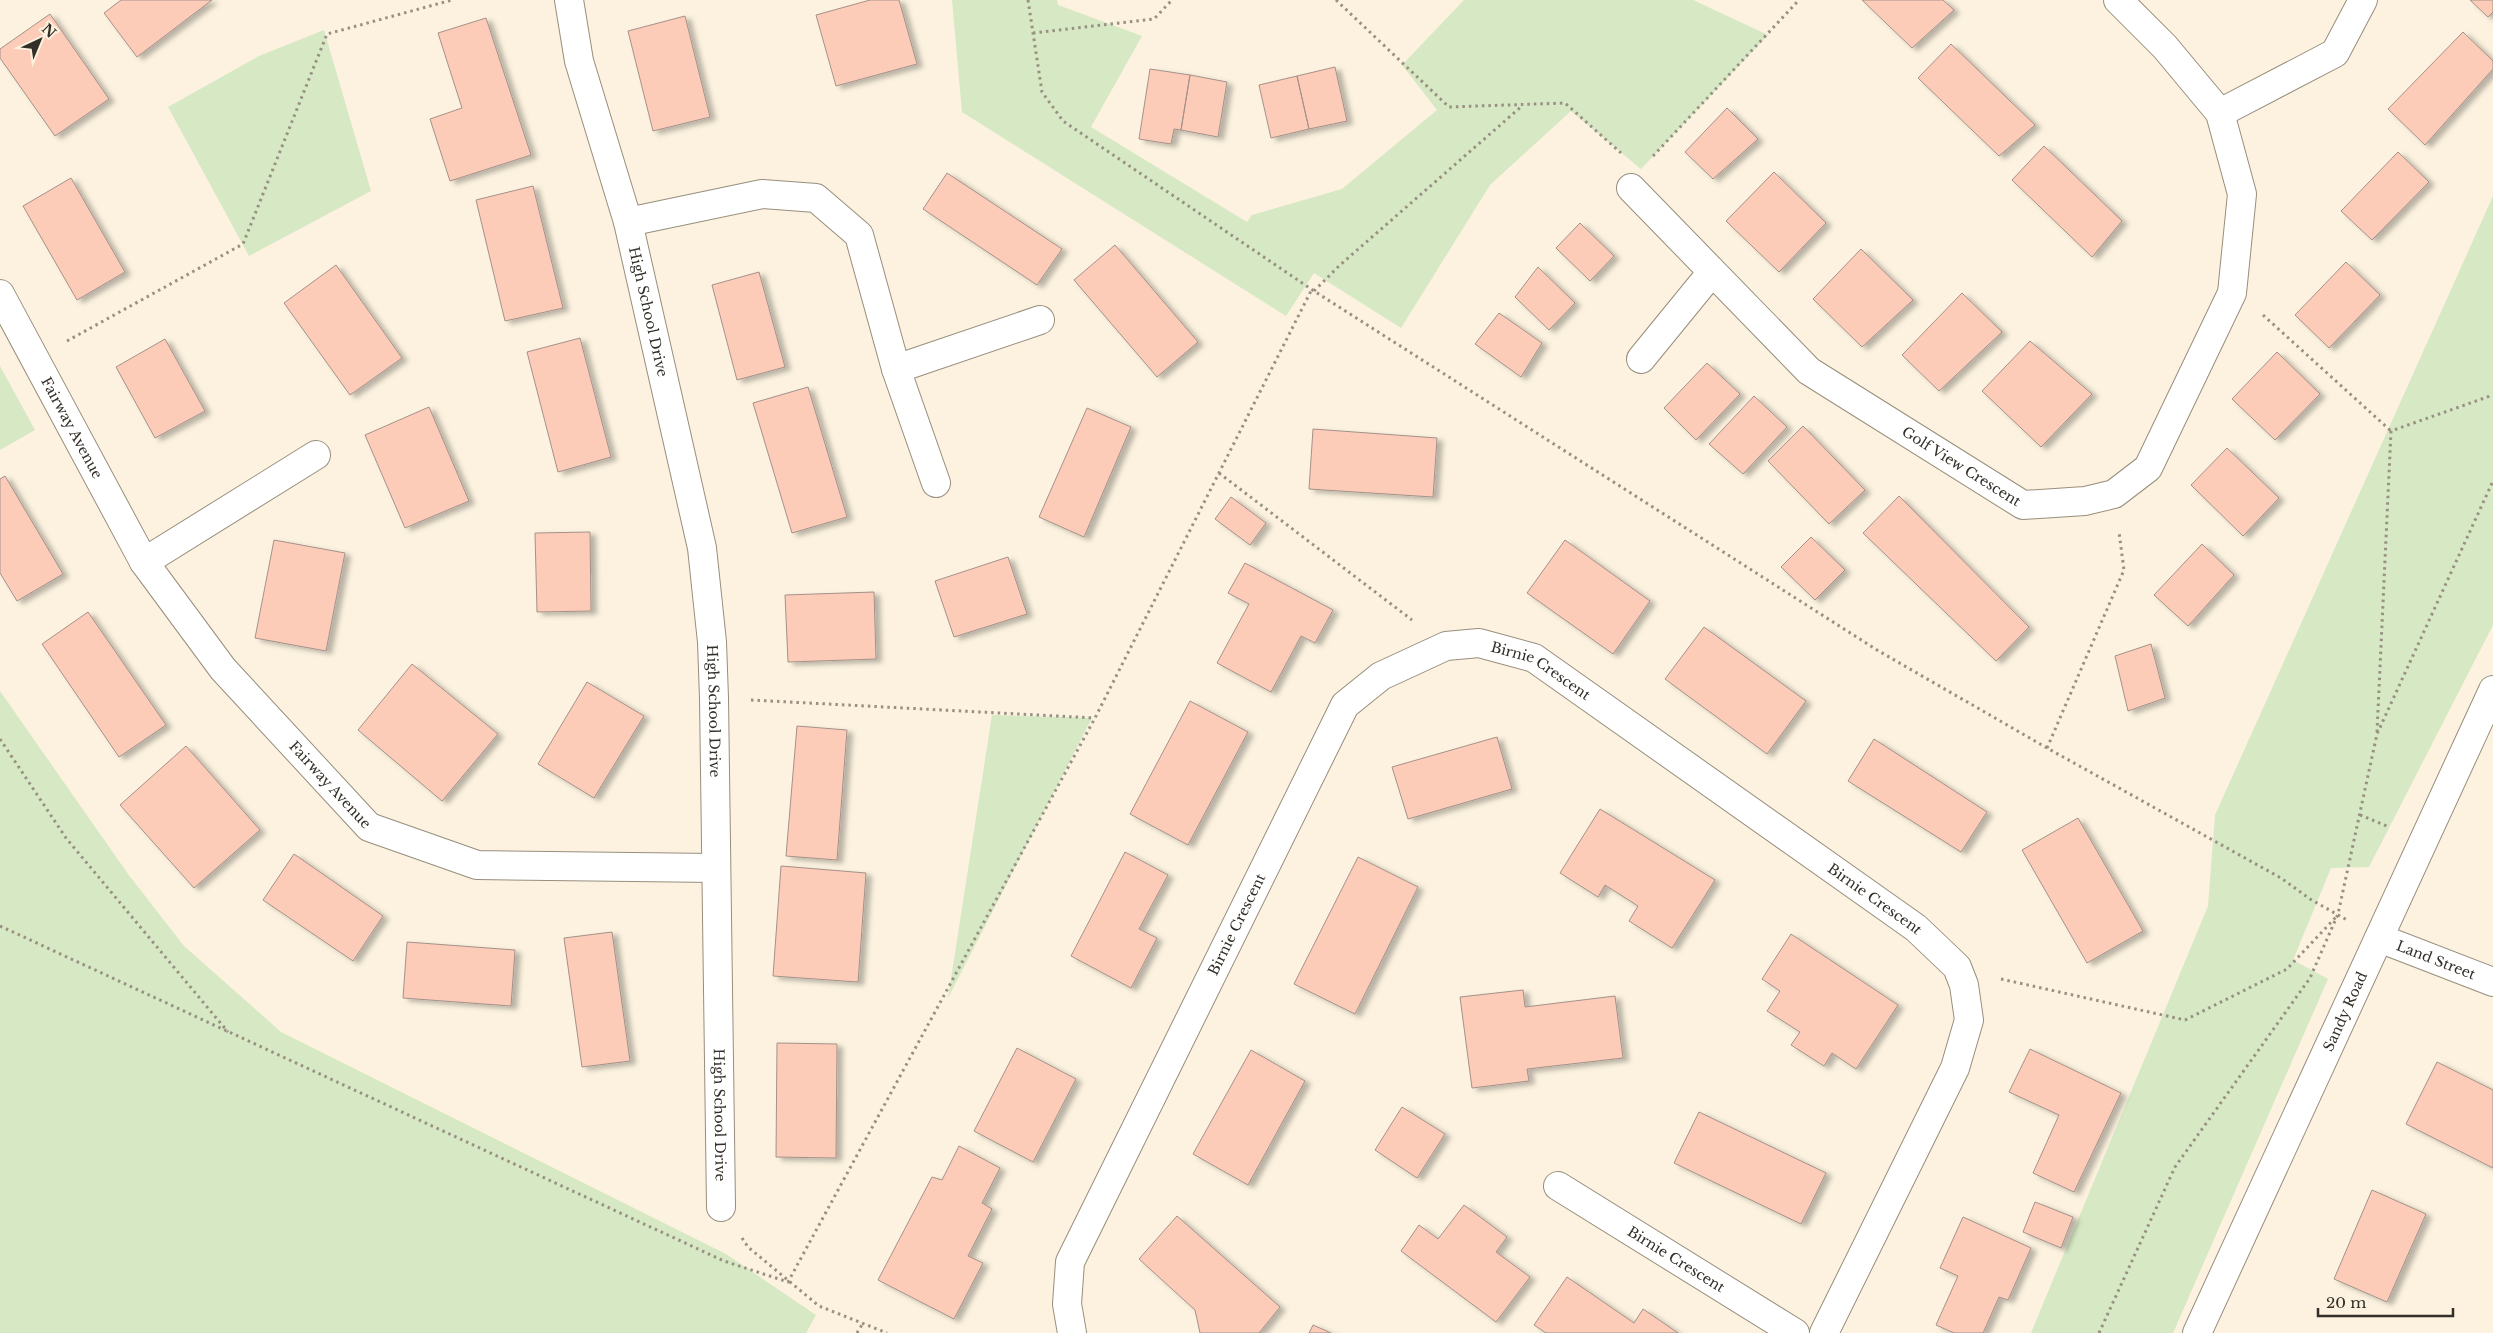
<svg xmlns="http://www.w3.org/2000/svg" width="2493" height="1333" font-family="'Libre Baskerville',serif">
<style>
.green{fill:#d6e8c4}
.building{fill:#fcccb9;stroke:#a59189;filter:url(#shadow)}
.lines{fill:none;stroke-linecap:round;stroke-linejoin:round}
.minor-casing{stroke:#978e7d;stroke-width:30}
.tertiary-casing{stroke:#978e7d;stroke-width:30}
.path{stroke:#979083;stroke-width:3;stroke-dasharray:2.5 4;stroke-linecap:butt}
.minor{stroke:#fff;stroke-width:28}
.tertiary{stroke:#fff;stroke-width:28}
.labels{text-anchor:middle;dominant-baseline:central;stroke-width:4.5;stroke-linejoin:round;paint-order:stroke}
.street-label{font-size:14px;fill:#332f28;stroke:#fcf2df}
</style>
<defs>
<filter id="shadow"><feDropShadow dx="5.5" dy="3" stdDeviation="2.5" flood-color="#0004"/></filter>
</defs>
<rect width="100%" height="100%" fill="#fcf2df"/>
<path class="green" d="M952,0h105l1,5 84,31 -51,91 156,95 5,-7 90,-26 95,-79 -35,-45 62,-65h229l75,35 -127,134 -70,-58 -81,74 -89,143 -87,-55 -28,43 -324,-204z
M324,30l47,161 -122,65 -81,-149 91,-51z
M2493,196v429l-124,242 -38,1 -38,92 35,19 -155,354h-142l177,-427 7,-91z
M0,366l35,64 -35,20z
M0,691l128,183 56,72 97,86 445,222 90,61 -10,18h-806z
M992,715l100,3 -144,280z"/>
<path class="building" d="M121,0h91l-75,57 -33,-44z
M870,0h29l18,64 -81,22 -20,-71z
M1862,0h81l11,10 -42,38z
M2470,0h23v12l-5,5z
M50,14l59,85 -54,37 -55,-78v-9z
M685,16l25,101 -57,14 -25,-100z
M486,18l45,137 -81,26 -20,-62 32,-11 -24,-75z
M2463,32l30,29v8l-68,76 -37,-36z
M1951,44l84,81 -36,31 -81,-78z
M1335,67l12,54 -38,8 -12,-53z
M1150,69l40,6 -9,55 -7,-1 -3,15 -32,-5z
M1190,75l37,7 -9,55 -37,-7z
M1297,76l12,53 -38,9 -12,-53z
M1727,108l31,31 -45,40 -28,-27z
M2044,146l78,75 -30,36 -80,-77z
M2398,152l31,30 -57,58 -31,-29z
M1774,172l52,51 -47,49 -53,-51z
M947,173l115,76 -25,36 -114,-76z
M71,178l54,94 -48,28 -54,-94z
M533,186l30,122 -58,13 -29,-121z
M1580,223l34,33 -24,25 -34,-33z
M1115,245l83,97 -41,35 -83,-97z
M1861,249l52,51 -51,47 -49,-48z
M2346,262l34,33 -51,53 -34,-33z
M336,265l66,93 -52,37 -66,-92z
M1538,267l37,36 -26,27 -34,-33z
M759,272l26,95 -48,13 -25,-95z
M1962,293l40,39 -63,59 -37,-36z
M1499,313l43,30 -21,34 -46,-33z
M580,338l31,119 -53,15 -31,-120z
M165,339l40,72 -50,27 -39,-71z
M2030,341l62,53 -51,53 -59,-56z
M2277,352l43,42 -45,46 -43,-41z
M1707,363l33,31 -44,46 -32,-32z
M808,387l39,130 -55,16 -39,-130z
M1754,396l33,31 -44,47 -34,-30z
M429,407l40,94 -64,27 -40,-93z
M1087,408l44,19 -47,110 -45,-20z
M1803,426l62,64 -36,34 -61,-63z
M1313,429l124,9 -4,59 -124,-8z
M2227,448l52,50 -36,38 -52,-51z
M5,476l58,98 -46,27 -17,-28v-94z
M1899,496l130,131 -33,34 -133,-128z
M1231,497l35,26 -16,22 -35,-26z
M590,532l1,79 -54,1 -2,-79z
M1811,537l34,33 -30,30 -34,-33z
M274,540l71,13 -19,98 -71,-13z
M1565,540l85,61 -37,53 -86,-61z
M2202,544l32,31 -46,51 -34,-31z
M1008,557l19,57 -73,23 -19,-56z
M1245,563l88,47 -18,33 -14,-7 -30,56 -54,-29 32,-59 -21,-11z
M874,592l2,67 -88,3 -3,-67z
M88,612l78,113 -47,32 -77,-113z
M1704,627l102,74 -39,53 -102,-75z
M2151,644l14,54 -37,13 -13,-55z
M412,664l86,70 -56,67 -84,-71z
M587,682l57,34 -50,82 -56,-34z
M1190,701l58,31 -60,113 -58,-31z
M797,726l50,4 -10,130 -51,-4z
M1497,737l15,52 -104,30 -16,-52z
M1874,739l113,73 -26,40 -113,-71z
M186,746l74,84 -66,58 -74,-83z
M1600,809l115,71 -43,68 -43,-27 9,-15 -33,-21 -7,12 -38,-24z
M2078,818l65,113 -56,32 -65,-113z
M1125,852l43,23 -29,54 18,9 -26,50 -60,-32z
M294,854l89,62 -30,45 -90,-61z
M1358,857l60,30 -63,127 -61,-30z
M781,866l85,7 -8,109 -85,-6z
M612,932l18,129 -48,6 -18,-129z
M1791,934l107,71 -42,64 -24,-16 -8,13 -33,-21 9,-13 -33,-21 13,-20 -18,-12z
M407,942l108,8 -4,56 -108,-8z
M1523,990l2,17 90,-11 8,62 -96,11 2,12 -57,7 -12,-91z
M777,1043l60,1 -1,114 -60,-1z
M1017,1048l59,31 -43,83 -59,-31z
M2030,1049l91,44 -47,99 -41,-19 26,-58 -50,-23z
M1251,1050l54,31 -57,104 -55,-31z
M2437,1062l56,28v78l-87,-44z
M1402,1107l43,27 -28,44 -42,-28z
M1699,1112l127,61 -25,51 -127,-61z
M959,1146l41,22 -18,35 10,6 -24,47 15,7 -29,56 -76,-39 54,-103 10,3z
M2372,1190l54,24 -39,88 -53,-23z
M2035,1202l38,15 -12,31 -38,-16z
M1464,1205l43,32 -11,15 34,25 -34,45 -95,-71 18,-26 19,14z
M1177,1216l103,91 -21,26h-59l-5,-23 -56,-51z
M1963,1217l68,31 -23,52 -9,-3 -16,36h-29l-18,-8 22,-49 -18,-8z
M1567,1277l67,46 9,-14 35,24h-132l-12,-8z
M1313,1325l18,8h-22z"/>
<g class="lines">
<defs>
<g id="minor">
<path id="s1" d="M569,0l10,61 49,161 74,326 10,94 2,56 7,509"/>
<path d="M2220,113l115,-60 28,-53"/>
<path id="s2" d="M1631,188l178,183 214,134 62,-4 29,-7 34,-26 84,-175 10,-99 -22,-81 -55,-66 -47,-47"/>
<path d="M628,222l134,-28 54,4 43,37 37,134 40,114"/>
<path id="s3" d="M0,294l144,268 79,107 146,158 108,38 238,3"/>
<path d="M1641,359l71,-87"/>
<path d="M896,369l144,-49"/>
<path d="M144,562l172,-107"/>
<path id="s4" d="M2379,938l114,44"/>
<path id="s5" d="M1558,1186l237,147"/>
<path id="s6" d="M1072,1333l-5,-29 3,-42 275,-557 36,-29 65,-30 33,-3 55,15 382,270 41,39 7,18 5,35 -14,48 -131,265"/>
</g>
<g id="tertiary">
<path id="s7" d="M2197,1333l296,-643"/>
</g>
</defs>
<use href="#minor" class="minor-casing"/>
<use href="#tertiary" class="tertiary-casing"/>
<path class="path" d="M1028,0l14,92 21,29 251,170 563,359 170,98 234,130 29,21 37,21
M1336,0l113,107 116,-4 56,50
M1033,33l121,-14 18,-19
M1653,156l146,-156
M1314,291l26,-26 182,-159
M2263,315l128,116
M67,341l176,-97 84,-210 125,-34
M1219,473l193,147
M751,700l344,18
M2377,732l14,-301 102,-36
M0,739l66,99 162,194
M2047,748l77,-178 -5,-38
M2360,815l29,12
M0,926l724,335 64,21 307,-564 217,-429
M2001,979l184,41 102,-51 49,-52
M742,1238l6,9 71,59 68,27
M857,1333l6,-10
M2099,1333l76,-166 135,-189 28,-64 39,-180 116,-253"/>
<use href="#minor" class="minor"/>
<use href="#tertiary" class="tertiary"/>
</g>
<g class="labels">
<g class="street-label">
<text stroke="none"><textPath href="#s1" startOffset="322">High School Drive</textPath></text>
<text stroke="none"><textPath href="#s3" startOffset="152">Fairway Avenue</textPath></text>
<text stroke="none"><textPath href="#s2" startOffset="435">Golf View Crescent</textPath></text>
<text stroke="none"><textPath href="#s6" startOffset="912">Birnie Crescent</textPath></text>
<text stroke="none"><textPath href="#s1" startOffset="728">High School Drive</textPath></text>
<text stroke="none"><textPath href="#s3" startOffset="595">Fairway Avenue</textPath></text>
<text stroke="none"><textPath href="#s6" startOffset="1318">Birnie Crescent</textPath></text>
<text stroke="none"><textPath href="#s6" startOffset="448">Birnie Crescent</textPath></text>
<text stroke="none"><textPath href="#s4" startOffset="61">Land Street</textPath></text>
<text stroke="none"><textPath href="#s7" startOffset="354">Sandy Road</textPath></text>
<text stroke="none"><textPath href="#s1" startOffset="1132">High School Drive</textPath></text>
<text stroke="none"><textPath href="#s5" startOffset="139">Birnie Crescent</textPath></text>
</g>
</g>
<g transform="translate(40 40) rotate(44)" stroke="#fcf2df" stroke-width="4" paint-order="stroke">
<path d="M0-4L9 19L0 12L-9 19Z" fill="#332f28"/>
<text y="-8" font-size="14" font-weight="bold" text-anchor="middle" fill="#332f28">N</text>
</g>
<path d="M2318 1308v8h135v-8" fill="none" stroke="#332f28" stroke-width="2.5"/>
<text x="2326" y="1308" font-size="15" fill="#332f28" stroke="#fcf2df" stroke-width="4" paint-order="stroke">20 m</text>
</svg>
